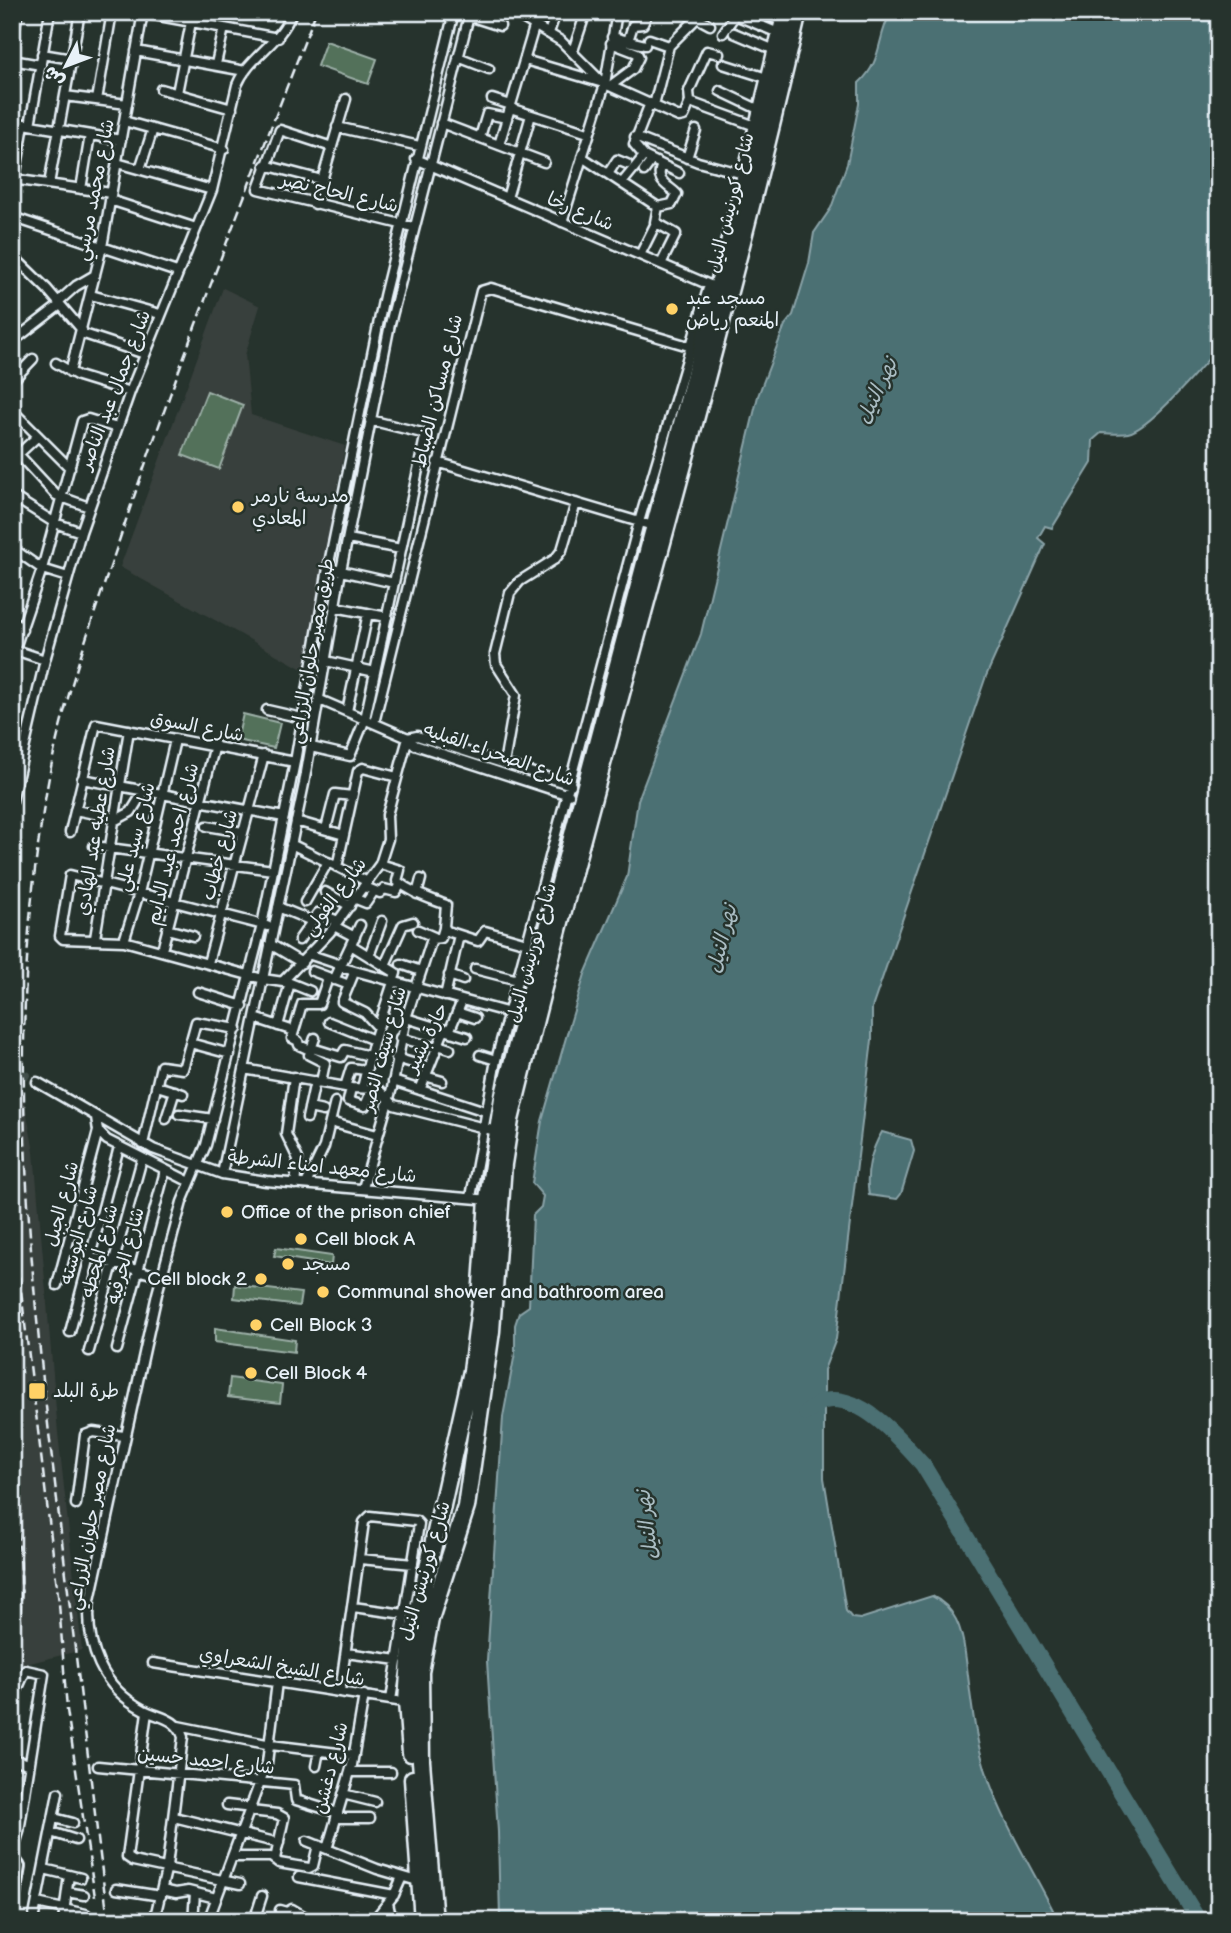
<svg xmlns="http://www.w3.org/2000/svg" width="1231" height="1933" font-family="'Balsamiq Sans','Playpen Sans Arabic',sans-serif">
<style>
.built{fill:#39403d}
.green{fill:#53715a;stroke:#9eb1a9;stroke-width:2}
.water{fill:#4c6f73;stroke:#8aa3a8;stroke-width:2}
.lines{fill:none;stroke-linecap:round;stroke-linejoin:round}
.river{stroke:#4c6f73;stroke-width:16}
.street-tunnel{stroke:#43504b;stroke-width:8;stroke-dasharray:8 4;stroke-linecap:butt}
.street-casing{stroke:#e8f1f8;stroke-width:13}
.secondary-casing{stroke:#e8f1f8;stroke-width:18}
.highway-casing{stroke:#e8f1f8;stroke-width:21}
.street{stroke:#26332d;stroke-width:8}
.secondary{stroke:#26332d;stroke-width:12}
.highway{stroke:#26332d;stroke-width:16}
.rail{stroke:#e8f1f8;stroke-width:2.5;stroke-dasharray:10 5;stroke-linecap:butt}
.poi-dot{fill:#ffd166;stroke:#26332d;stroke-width:2.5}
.labels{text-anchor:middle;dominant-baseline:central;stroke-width:5;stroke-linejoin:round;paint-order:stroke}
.street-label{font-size:19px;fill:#e8f1f8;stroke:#26332d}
.poi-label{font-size:19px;fill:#e8f1f8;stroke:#26332d;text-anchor:start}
.water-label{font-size:21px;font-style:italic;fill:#aabdc3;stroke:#26332d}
</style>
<rect width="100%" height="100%" fill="#26332d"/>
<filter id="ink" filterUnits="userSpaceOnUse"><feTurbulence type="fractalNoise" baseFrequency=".0143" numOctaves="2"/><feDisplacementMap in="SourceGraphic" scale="14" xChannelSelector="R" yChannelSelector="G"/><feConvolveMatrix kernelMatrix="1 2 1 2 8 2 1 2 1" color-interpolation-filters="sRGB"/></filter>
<g filter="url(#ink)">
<path class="built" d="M223,288l37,18 -15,49 6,60 94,31 -41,224 -184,-103z
M22,1088l12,64 24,281 24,217 -56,14 -14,29v-579z"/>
<path class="green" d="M326,41l51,18 -9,25 -51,-18z
M207,391l36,14 -24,64 -37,-14z
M243,714l37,9 -6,25 -37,-8z
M276,1248l56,8 -1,9 -57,-9z
M235,1285l66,8 -2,13 -65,-8z
M215,1328l80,12 -1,12 -79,-10z
M230,1378l52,7 -2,18 -52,-6z"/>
<path class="water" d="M891,12h328v335c-17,19 -68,81 -91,86 -8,2 -19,0 -27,0l-8,7 -1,23 -40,65 -7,-2 -7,12 7,6 -59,132 -114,332v32l-36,299 -12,31v108l22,133 6,7 8,1 72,-23c23,11 30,33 33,57 5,33 7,69 16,101 14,56 46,105 72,156l1,11h-554l-2,-89 -11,-171 16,-244 12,-64v-28l4,-12 10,-7 4,-91 8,-8 2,-11 -11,-13 10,-62 27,-94 16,-53 42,-97 11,-77 63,-166 57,-238 27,-71 8,-10 16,-52 5,-30 17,-25 16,-44 12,-60v-21c24,-22 17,-44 32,-71z
M882,1132l29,8 3,11 -13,43 -4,5 -28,-4c-4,-21 2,-45 13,-63z"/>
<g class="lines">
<path class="river" d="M806,1413c5,-3 13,-11 19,-12 37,-8 76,40 98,64l276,456"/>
<path class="street-tunnel" d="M12,1067l25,15"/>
<defs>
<path id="street" d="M512,12l49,29 42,42 76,34 5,-1 6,-14 68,25
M761,12l23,10
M143,13l135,25
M469,16l31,10
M549,33l7,-21
M723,33l12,-18 46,19
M734,33l43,18
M612,37l33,8
M649,39l20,7
M12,40l6,-28
M628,41l5,-16 10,-1 5,-12
M136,51l109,20
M573,51l13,-39
M42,54l30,5
M458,57l31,12
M12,60l29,5
M525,60l78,23
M216,64l8,-36
M723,64l47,15
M610,86l23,-17 6,-12 -2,-4 -26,-10
M161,89l71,20
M720,91l42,20
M177,93l16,-81
M65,96l62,8
M492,99l19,6
M97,100l15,-88
M690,102l-1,-11 18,-40 12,3
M650,103l-16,41 10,12 35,17
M654,105l15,-59 28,-28 13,7
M510,108l78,25
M124,121l100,28
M12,122l109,18
M441,123l103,39
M30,125l20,-113
M337,127l82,19
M480,137l7,-23 20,4
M635,137l63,25 49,13
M499,145l36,-121
M332,147l-52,-17 -22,59 155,38
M582,157l76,50 -3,15 21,12 -15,30
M687,158l9,-28
M416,159l296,127
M117,163l95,27
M265,165l57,15
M140,169l13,-40
M644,171l8,-11
M608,174l9,-14 10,4
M12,179l99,14
M622,183l22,-27
M49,184l31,-172
M81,189l9,-54
M12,198l12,-74
M507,198l24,-83
M110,200l86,28
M315,204l31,-105
M658,207l14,-3 5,-10c-9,-9 -23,-13 -15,-29
M12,217l165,55
M562,222l43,-138 12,-72
M12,255l35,34 35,41
M640,255l16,-32
M91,295l69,19
M58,302l18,-16 19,-11
M12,326l9,9
M81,333l64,21
M12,342l48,-37
M56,363l22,13 52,16
M70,372l32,-125 41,-235
M12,381l21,-22
M12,410l58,58
M18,454l38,41 33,12
M12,460l26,-24
M437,462l216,64
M12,496l43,27 26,9
M348,539l53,10
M12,548l30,21 26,8
M328,568l66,15
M335,607l52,10
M12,620l10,10
M15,650l30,10
M12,657l30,-88 40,-148 6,-2 29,9
M326,661l49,11
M320,700l88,38 7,7 154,50
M267,710l35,8
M347,711l21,-98
M374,723l107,-432 10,-3 201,59
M408,738l9,-2 154,49
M311,747l39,9 15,-37 60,-282 -3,-4 -52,-13
M504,764l12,-69 -20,-31 -1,-10 15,-61 10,-12 35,-22 7,-9 14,-47
M82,779l202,38
M12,801l33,-141 36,-128 49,-140 82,-202 25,-105c12,-29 44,-42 55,-73
M75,810l39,8
M114,821l17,-9 13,-21
M296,821l48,14
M207,826l36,6
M326,829l9,-35 17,2
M70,832l26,-108 199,38
M291,844l77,38
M94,846l179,24
M380,864l20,6 -3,11c15,12 32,17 49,24l-2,22 3,4 31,10 7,-10 42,12
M337,867l21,-96 5,-3 34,9
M365,887l15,6 4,-4 12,3 5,-8
M325,892l25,14
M417,894l4,-15
M356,899l10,4 8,-12
M305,902l23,-40
M278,907l34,14
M267,926l-197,-51 -10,61 3,3 61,2 139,38 27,4 20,8
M334,926l21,11
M167,929l26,7
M418,930l16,7
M95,938l34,-208
M299,940l19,-27 20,8
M124,941l15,-48 36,-153
M270,944l32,19
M351,945l45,28 -22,67 -12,48
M162,950l53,-205
M311,955l30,10
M369,956l13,-35
M208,963l56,-208
M401,964l20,7
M385,965l18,-40 10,-3
M340,967l170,46
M475,969l43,11
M312,971l37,14
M354,973l-12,29 23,11 13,14
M449,975l14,5
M334,980l26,-55
M283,981l47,-49 50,-68 8,-25 -1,-24 21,-77
M198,992l45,14
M445,996l14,-61
M457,1012l18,6
M255,1018l39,13 -2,7 6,3 1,4 11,5
M406,1018l61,19
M329,1022l45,18
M278,1026l12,-43
M294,1031l8,-27h17l9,-26
M315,1038l-6,17 16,8 -4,19
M400,1038l37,10
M190,1043l40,11
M438,1045l12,4
M312,1048l29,9 4,-7 25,6
M480,1055l16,5
M396,1058l33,10
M244,1069l107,19 27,1 16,16 102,26
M425,1076l17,5
M294,1077l-8,57 12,25 -3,25
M393,1081l92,30
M37,1082l116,67 69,25 44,7 224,19
M157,1086l26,8
M345,1087l6,-19 14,2
M351,1088l-3,13 17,5 7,-17
M420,1090l23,-57 8,-6 11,-26
M309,1108l14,3
M179,1114l34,5
M96,1117l2,14 9,9 83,42
M307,1118l8,-37
M166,1119l9,-28
M330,1122l47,13
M143,1144l18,-78 22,3 13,-47 41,7
M222,1174l82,-390 37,-213 49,-247 80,-312
M306,1184l18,-37 11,-45
M363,1188l29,-100 14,-70 26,-79 9,-1 3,-10
M471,1197l25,-137 143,-538 70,-237
M66,1250l96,27
M57,1285l41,-154
M70,1332l49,-185
M117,1349l48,-178
M89,1351l53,-192
M76,1504l9,-69 8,-3 31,4
M360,1559l53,5
M353,1607l51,7
M346,1653l52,7
M153,1663l244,38
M340,1691l24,-169 6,-6 46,5 3,3 -28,176
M12,1701l14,-31 18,4 -25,158 -7,22
M147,1712l-20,145 6,4 107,23
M178,1726l93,19 83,10
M12,1758l17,7
M98,1766l196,19 2,15 42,13
M316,1766l3,-15
M350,1772h41
M343,1794l32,8
M227,1805l25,3
M251,1811l26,3 7,4 -9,41
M174,1817l105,26
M54,1818l19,5
M336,1818h34
M51,1832l25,8
M307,1841l70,28 44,13
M327,1849l25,-84 12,-70
M234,1857h37l8,6 30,5 4,-2 5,-21
M44,1869l37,9
M299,1877l95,18
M116,1889l45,7
M162,1890l14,3 12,-2 28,7
M67,1892l17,3
M37,1903l49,11
M388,1903l4,18
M280,1910l7,2 5,-3 20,12
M356,1916l1,5
M33,1921l25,-128
M63,1921l6,-46
M154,1921l13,-55 16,-129c-6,-19 -23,-19 -39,-27 -42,-22 -59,-64 -54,-110l67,-306 25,-92 24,-57 56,-220 33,-163 33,-194 56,-272 70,-284
M193,1921l2,-28
M208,1921l59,-158 10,-81
M254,1921l8,-25
M373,1921l21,-26 8,-18"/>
<path id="secondary" d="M12,1859l6,8 -6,35"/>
<path id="highway" d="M411,1753l-4,-51 4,-58 61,-273 9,-72 7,-100 15,-101 215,-810 68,-276
M413,1779l10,142
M434,1921l-13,-160 -1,-89 10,-53 36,-112 25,-176 12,-167 7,-44c90,-371 202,-736 288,-1108"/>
</defs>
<use href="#street" class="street-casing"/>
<use href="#secondary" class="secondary-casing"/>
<use href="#highway" class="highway-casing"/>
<use href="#street" class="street"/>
<use href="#secondary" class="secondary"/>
<use href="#highway" class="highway"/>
<path class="rail" d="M12,1132l2,-38
M12,1172l5,86 42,345 8,107 28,187
M12,1437l7,59
M12,1485c7,57 17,118 0,174
M108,1921c-17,-140 -34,-281 -51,-421 -29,-237 -52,-469 -11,-706 15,-91 48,-178 77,-265 59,-175 126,-345 193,-517"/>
</g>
</g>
<g class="poi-dot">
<circle cx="672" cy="309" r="7"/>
<circle cx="238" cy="507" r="7"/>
<circle cx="227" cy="1212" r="7"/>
<circle cx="301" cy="1239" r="7"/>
<circle cx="288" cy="1264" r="7"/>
<circle cx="261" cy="1279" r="7"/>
<circle cx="323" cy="1292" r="7"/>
<circle cx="256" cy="1325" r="7"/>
<circle cx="251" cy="1373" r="7"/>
<rect x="28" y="1382" width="18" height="18" rx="3.5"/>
</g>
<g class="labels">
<g class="street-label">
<text transform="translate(95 190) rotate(-79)">شارع محمد مرسي</text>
<text transform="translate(339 193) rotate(13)">شارع الحاج نصر</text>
<text transform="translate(731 203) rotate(-76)">شارع كورنيش النيل</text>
<text transform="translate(580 212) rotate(23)">شارع رخا</text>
<text transform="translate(115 390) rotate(-69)">شارع جمال عبد الناصر</text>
<text transform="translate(438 391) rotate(-76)">شارع مساكن الضباط</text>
<text transform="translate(312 651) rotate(-80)">طريق مصر حلوان الزراعي</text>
<text transform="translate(197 727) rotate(11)">شارع السوق</text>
<text transform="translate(499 755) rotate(19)">شارع الصحراء القبليه</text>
<text transform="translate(96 831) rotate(-81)">شارع عطيه عبد الهادي</text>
<text transform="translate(136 837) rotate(-76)">شارع سيد علي</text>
<text transform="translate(173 844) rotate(-76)">شارع احمد عبد الدايم</text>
<text transform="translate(220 855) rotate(-75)">شارع خطاب</text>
<text transform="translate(335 897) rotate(-53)">شارع الفولي</text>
<text transform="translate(532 953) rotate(-75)">شارع كورنيش النيل</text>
<text transform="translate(427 1038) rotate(-64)">حارة بشير</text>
<text transform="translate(384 1049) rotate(-75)">شارع سيف النصر</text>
<text transform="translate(322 1167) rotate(6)">شارع معهد امناء الشرطة</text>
<text transform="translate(62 1204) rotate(-75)">شارع الجبل</text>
<text transform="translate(79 1235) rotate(-75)">شارع البوسته</text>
<text transform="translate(100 1251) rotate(-75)">شارع المحطه</text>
<text transform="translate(126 1256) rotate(-75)">شارع الحرفيه</text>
<text transform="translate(92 1517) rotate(-79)">شارع مصر حلوان الزراعي</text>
<text transform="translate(425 1571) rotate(-74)">شارع كورنيش النيل</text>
<text transform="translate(282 1667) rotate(9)">شارع الشيخ الشعراوي</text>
<text transform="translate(206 1761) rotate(6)">شارع احمد حسين</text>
<text transform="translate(331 1768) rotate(-76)">شارع دغشن</text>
</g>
<g class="poi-label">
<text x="686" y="298">مسجد عبد<tspan x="686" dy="22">المنعم رياض</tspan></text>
<text x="252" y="496">مدرسة نارمر<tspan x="252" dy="22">المعادي</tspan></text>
<text x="241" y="1212">Office of the prison chief</text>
<text x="315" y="1239">Cell block A</text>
<text x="302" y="1264">مسجد</text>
<text x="247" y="1279" text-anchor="end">Cell block 2</text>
<text x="337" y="1292">Communal shower and bathroom area</text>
<text x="270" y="1325">Cell Block 3</text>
<text x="265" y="1373">Cell Block 4</text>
<text x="53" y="1391">طرة البلد</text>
</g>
<g class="water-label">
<text transform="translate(877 391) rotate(-65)">نهر النيل</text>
<text transform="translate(722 939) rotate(-76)">نهر النيل</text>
<text transform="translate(647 1525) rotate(-97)">نهر النيل</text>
</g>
</g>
<rect width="1231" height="1933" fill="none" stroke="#26332d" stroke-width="42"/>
<rect x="21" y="21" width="1189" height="1891" fill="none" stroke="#e8f1f8" stroke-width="2.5" filter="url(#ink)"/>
<g transform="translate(66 66) rotate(228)" stroke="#26332d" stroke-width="5" paint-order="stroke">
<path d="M0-5L12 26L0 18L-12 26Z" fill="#e8f1f8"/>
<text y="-10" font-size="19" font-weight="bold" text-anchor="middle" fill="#e8f1f8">ش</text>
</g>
</svg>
